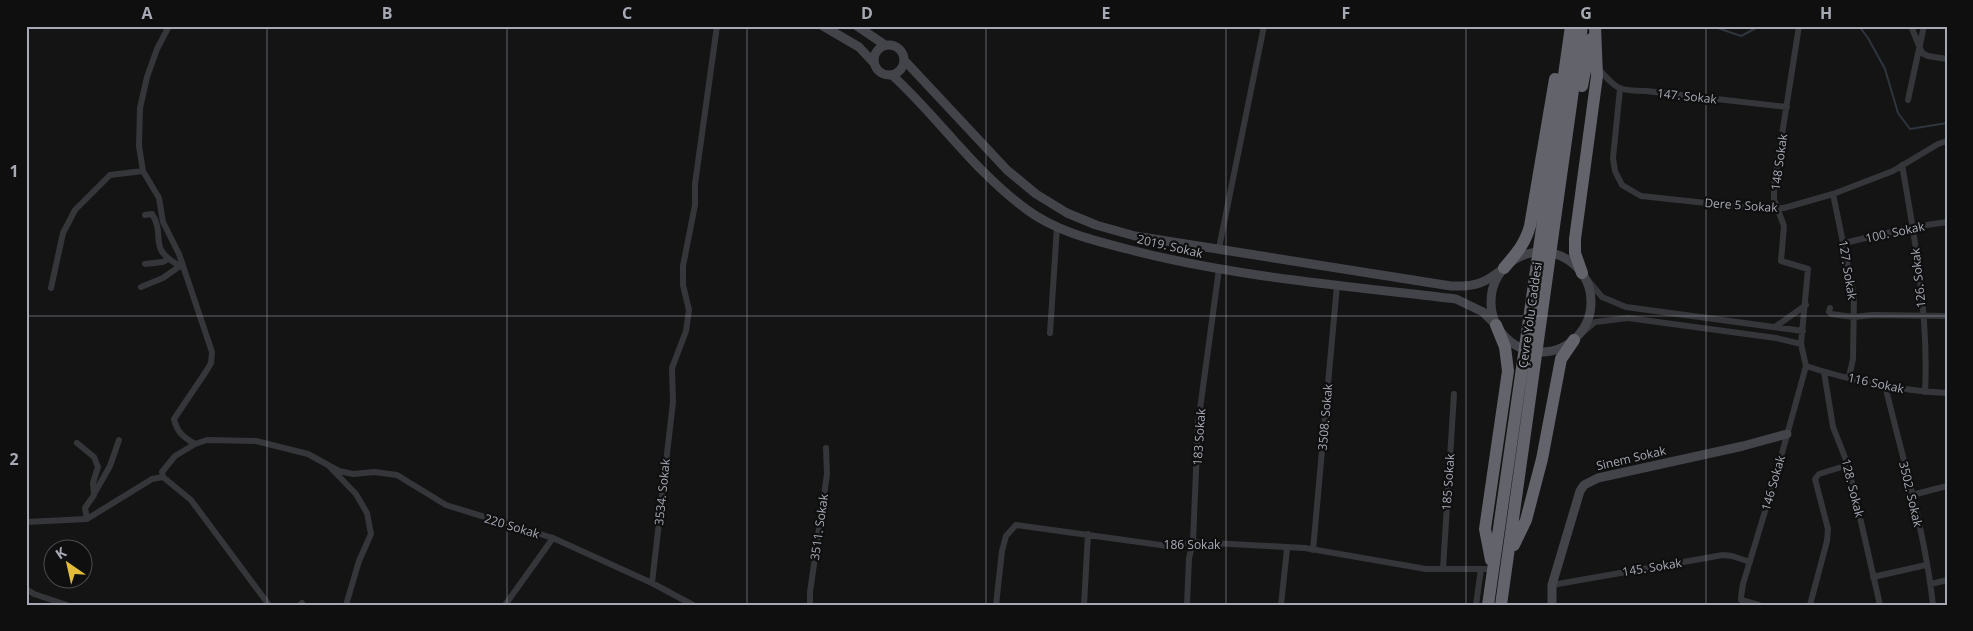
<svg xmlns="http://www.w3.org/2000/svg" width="1973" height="631" font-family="'Open Sans',sans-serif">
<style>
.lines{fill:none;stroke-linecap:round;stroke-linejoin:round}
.stream{stroke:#2e353d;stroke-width:2}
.street{stroke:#35363a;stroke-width:6}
.secondary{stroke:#43444a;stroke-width:9}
.highway{stroke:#62636b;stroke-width:12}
.grid{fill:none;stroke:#a7aab5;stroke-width:1;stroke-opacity:0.55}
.labels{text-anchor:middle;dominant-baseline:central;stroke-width:4.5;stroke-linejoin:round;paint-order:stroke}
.street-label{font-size:12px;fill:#a7aab5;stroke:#0f0f10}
.neatline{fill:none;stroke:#a7aab5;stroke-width:2}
.grid-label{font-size:16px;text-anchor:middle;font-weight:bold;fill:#a7aab5}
</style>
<rect width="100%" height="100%" fill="#141415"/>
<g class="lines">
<path class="stream" d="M1712,26l29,10 19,-10
M1859,26l9,12 17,31 13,44 12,16 37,-6"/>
<path class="street" d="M169,26l-12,23 -10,28 -7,31 -1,38 4,25 16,27 4,24 16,32 33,98 -1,11 -4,7 -33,49c3,13 9,18 21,25
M1911,26l11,27 6,3 19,3
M1598,68c18,21 20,23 48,23l141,16
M1620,89l-7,69 2,13 7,14 19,11 103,11 40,1 49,-14 60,-23 45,-27 9,-3
M1908,100l16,-74
M1902,165c13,73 27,154 23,227
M1833,194l21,102 -1,63 -4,18
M145,215l7,-1c15,23 -7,34 30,53
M1844,243l69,-16 34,-5
M1219,248l45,-222
M145,264l18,-2 5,-3
M1582,273l20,24 24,10 177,24
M141,287l22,-9 17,-12
M51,288l12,-55 12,-23 35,-35 33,-4
M1830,308l-1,4 2,2 23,3 18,-2 75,1
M1775,327l31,-22
M1050,333l7,-106
M1574,340l21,-18 33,-4 148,20 25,6
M1806,366c42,14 96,25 141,27
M1824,372l9,55 15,38 32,140
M1885,385c17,72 40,146 48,220
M77,443l17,14 4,10 -5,16 1,12 -9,13 2,11
M328,465l11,6 14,3 21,-2 23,3 49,30 107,33 99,45 41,22
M163,477l-1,-5 13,-16 20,-12 12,-4 49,1 52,13 20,11 28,29 11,19 4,21 -12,27 -13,44
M94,494l16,-28 9,-26
M1912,495l35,-9
M26,522l61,-3 65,-40 11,-2 28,23 78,105
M1313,550l24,-265
M1443,569l11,-175
M1873,577l53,-12
M652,583l21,-181 -1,-34 14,-37 3,-21 -6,-25v-19l12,-61v-21l22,-158
M1931,584l16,-4
M1552,585l171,-30 9,1 18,6
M26,589l8,5 33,11
M1741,600l18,5
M300,605l2,-2
M505,605l48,-67
M810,605v-13l17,-118 -1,-26
M996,605l6,-54 4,-15 10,-11 159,22 18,-5 112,6 121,21h67
M1084,605l4,-71
M1187,605l2,-47 4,-16 5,-118 21,-155
M1281,605l6,-56
M1476,605l5,-36
M1743,605l-2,-8 2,-13 33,-109 30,-109 -5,-22 7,-75 -27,-8 3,-35 -10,-27v-13l25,-160
M1810,605l17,-64 1,-12 -13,-50 4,-5 29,-9"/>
<path class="secondary" d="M823,26l36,21 15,16
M857,26l28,19
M874 60a15 15 0 1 1 30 0a15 15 0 1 1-30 0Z
M905,61l102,109 29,24 31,19 29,12 39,11 316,50c25,1 34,-3 53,-18
M892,75c47,43 82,96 134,134 29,22 66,31 101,40 107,28 219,37 329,50l27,13 13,13
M1491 302a50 50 0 1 1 100 0a50 50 0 1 1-100 0Z
M1552,605v-20l28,-94 4,-6 14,-7 145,-32 44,-12"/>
<path class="highway" d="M1582,86l9,-47
M1504,268c12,-14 21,-24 26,-42l25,-147
M1582,273l-7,-20v-14l22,-163 -2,-50
M1514,545l12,-25 16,-61 19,-100 13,-19
M1491,560l-6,-31 23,-158 -3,-24 -9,-22
M1488,605l83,-579
M1501,605l81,-579"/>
</g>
<path class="grid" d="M267,26v579M507,26v579M747,26v579M986,26v579M1226,26v579M1466,26v579M1706,26v579M26,316h1921"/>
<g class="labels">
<g class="street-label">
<text transform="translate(1687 96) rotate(6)">147. Sokak</text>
<text transform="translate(1779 162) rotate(-82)">148 Sokak</text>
<text transform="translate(1741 205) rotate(4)">Dere 5 Sokak</text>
<text transform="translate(1895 232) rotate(-12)">100. Sokak</text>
<text transform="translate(1170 246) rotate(13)">2019. Sokak</text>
<text transform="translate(1848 270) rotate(81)">127. Sokak</text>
<text transform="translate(1918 278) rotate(-96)">126. Sokak</text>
<text transform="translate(1530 315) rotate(-82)">Çevre Yolu Caddesi</text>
<text transform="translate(1876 383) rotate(12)">116 Sokak</text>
<text transform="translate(1325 417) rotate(-85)">3508. Sokak</text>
<text transform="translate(1199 437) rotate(-86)">183 Sokak</text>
<text transform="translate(1631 458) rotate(-13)">Sinem Sokak</text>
<text transform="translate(1448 482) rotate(-86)">185 Sokak</text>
<text transform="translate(1773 483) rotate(-74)">146 Sokak</text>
<text transform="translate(1853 488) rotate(76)">128. Sokak</text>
<text transform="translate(662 492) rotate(-84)">3534. Sokak</text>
<text transform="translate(1911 494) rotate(77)">3502. Sokak</text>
<text transform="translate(512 526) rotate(17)">220 Sokak</text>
<text transform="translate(819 527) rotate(-82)">3511. Sokak</text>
<text x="1192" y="544">186 Sokak</text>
<text transform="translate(1652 567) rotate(-9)">145. Sokak</text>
</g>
</g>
<rect width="1973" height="631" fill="none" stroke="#0f0f10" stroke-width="55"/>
<g transform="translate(68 564) rotate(326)"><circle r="24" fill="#0f0f10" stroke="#4c4d52"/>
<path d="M0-4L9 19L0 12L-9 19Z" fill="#e4bc3d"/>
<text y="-8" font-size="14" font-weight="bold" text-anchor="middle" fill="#a7aab5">K</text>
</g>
<rect x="28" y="28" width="1918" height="576" class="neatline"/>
<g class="grid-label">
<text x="147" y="19">A</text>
<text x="387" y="19">B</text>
<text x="627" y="19">C</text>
<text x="867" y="19">D</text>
<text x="1106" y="19">E</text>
<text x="1346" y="19">F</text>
<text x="1586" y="19">G</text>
<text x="1826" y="19">H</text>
<text x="14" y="177">1</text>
<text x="14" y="465">2</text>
</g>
</svg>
